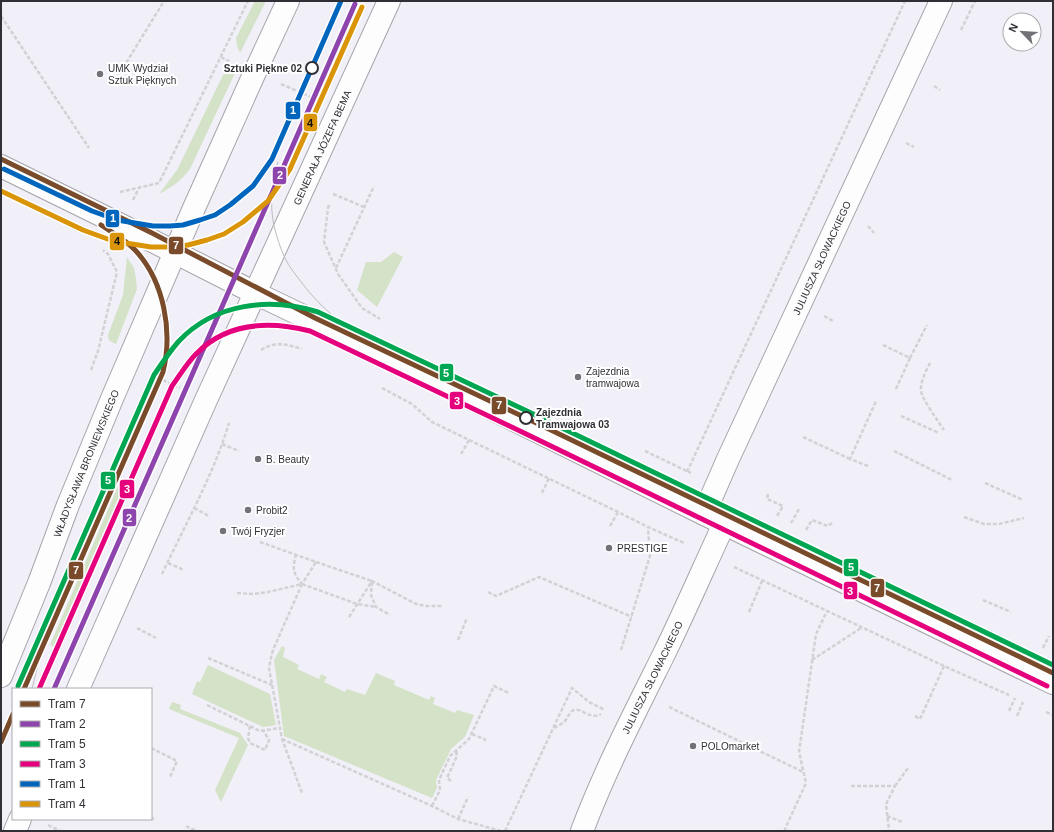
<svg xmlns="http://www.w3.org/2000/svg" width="1054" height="832" font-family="Arial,sans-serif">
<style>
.green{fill:#d4e2c7}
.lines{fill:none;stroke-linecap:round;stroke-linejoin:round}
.street-casing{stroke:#a6a4aa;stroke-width:24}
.primary-casing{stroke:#a6a4aa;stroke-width:24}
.path{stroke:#d2d2d4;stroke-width:2.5;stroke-dasharray:4 2;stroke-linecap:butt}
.street{stroke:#fdfdfe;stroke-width:22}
.primary{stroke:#fdfdfe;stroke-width:22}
.tram{stroke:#bdbdbf;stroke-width:1}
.tram-1-casing{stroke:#fff;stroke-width:8}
.tram-2-casing{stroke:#fff;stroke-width:8}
.tram-3-casing{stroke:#fff;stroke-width:8}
.tram-4-casing{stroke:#fff;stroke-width:8}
.tram-5-casing{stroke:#fff;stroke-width:8}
.tram-6-casing{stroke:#fff;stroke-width:8}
.tram-1{stroke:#7a4b2a;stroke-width:5}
.tram-2{stroke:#8e44ad;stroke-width:5}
.tram-3{stroke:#00a651;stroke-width:5}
.tram-4{stroke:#e5007d;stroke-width:5}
.tram-5{stroke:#0065bd;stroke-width:5}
.tram-6{stroke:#d99408;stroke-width:5}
.stop-dot{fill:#fff;stroke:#302f35;stroke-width:2}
.poi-dot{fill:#747279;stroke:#fff;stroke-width:1.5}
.labels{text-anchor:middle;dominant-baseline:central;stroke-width:4;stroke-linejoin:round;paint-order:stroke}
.poi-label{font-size:10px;fill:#302f35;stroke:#fff;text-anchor:start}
.stop-label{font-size:10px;font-weight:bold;fill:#302f35;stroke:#fff;text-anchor:end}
.street-label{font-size:10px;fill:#302f35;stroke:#fff}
.line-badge{stroke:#fff;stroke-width:1.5}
.badge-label{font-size:11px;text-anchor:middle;font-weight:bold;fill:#fff}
.pale-badge-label{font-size:11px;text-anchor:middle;font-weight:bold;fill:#111}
</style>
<rect width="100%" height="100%" fill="#f1eff8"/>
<path class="green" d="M255,1h11l-26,52 -3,-7 -1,-8z
M230,71l5,2 -45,96c-9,12 -18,18 -31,25l18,-24 47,-97z
M394,252l9,5 -26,50 -20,-17 9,-28h15z
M127,257l7,11 2,11 1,10 -21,55c-5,-2 -8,-3 -8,-9l15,-40z
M121,479l10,4 -73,166 -8,-4z
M282,646l3,2 -2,9 16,8 -2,4 22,10 2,-5 6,3 -3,5 21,10 2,-3 18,6 11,-22 19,8 -1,4 35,15 2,-4 4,2 -2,6 22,9 2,-3 17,5 -9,22 -14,12 -15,31 1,8 -5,10 -148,-62 -10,-76z
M208,665l62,29 6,31 -13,2 -71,-33 5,-13 3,1z
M172,702l9,3 -1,4 60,24 8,12 -27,57 -6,-12 24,-52 -70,-29z"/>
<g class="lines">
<defs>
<g id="street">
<path d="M1,166l120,59 134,68 94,45 355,176 349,169"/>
<path id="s1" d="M704,514l24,-55 213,-458"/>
<path id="s2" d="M582,831c23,-61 53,-119 82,-177 21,-43 40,-87 60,-130"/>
</g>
<g id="primary">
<path id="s3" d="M1,676l38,-93 29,-78 43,-104 83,-193 61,-136 33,-71"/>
<path id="s4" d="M78,689l128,-289 183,-399"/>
<path d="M15,831l5,-12"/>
</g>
</defs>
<use href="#street" class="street-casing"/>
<use href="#primary" class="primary-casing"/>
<path class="path" d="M1,16l88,132
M961,30l14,-29
M221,57l8,4
M120,73l44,-72
M281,84l32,14
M934,86l6,4
M906,143l8,4
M120,192l39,-9 89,-182
M333,194l31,13
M133,200l6,-12
M329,205l-1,3 -4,34 14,32 24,34 18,11
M868,226l6,7
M336,268l38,-82
M824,316l9,5
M883,345l27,13 -15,33
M261,350c14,-9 25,-6 41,-1
M910,358l17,-33
M930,363c-4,8 -10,19 -9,28 1,8 17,30 23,39
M91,370l7,-19 19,-79 -9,-18 -5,-4
M152,375l28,13
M382,388l30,16 20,18 186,90 30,15 36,16
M901,416l38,17
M803,437l47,22
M222,444l17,7
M645,451l46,22
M894,451l58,29
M461,454l8,-14
M868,466l-18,-7 26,-58
M687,472l218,-471
M985,483l38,17
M542,493l7,-15
M768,494l-1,5 16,7 -6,10
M194,508l15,8
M964,517l20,7h15l25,-6
M791,523l8,-14
M610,526l8,-14
M806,530l6,-10 16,6 4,-3
M260,542l56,20 -14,22c-9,-11 -10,-15 -6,-29
M316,562l56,19 -1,14 5,12 14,8
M168,563l16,7
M734,567l210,99 65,29
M162,574c23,-49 51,-98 67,-151
M302,584l55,20 19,3
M488,592l8,4 43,-19 93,40
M237,593l16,1 15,-2 34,-8 -29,66 -2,8 -2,10 13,71 20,54
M983,600l28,12
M749,612l13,-31
M349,617l23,-36 44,23 10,2h17
M137,628l19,10
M458,640l9,-22
M1043,648l6,-12
M621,650l29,-94 -2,-29
M208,658l64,27
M812,660l49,-32
M207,705l53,26 20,-3
M669,707l134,65
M1009,711l6,-13
M1046,712l7,3
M915,716l5,3 24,-53
M1017,716l6,-14
M250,726l-2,12 2,5 15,7 4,-10 -6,-10
M554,728c3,-2 8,-4 10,-6 4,-4 5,-10 10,-12 9,-2 15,10 27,4
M472,734l14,6
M282,739l150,67 26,13 43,12
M151,748l26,13 -7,16
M451,781l-4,-3 10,-22 -1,-6
M851,786h44l-9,18 3,26
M895,786l13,-18
M432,806l8,-16 -1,-10 11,-24 19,-17 25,-53 15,7
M887,816l15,6
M151,818l3,1
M458,819l10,-22
M48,825l12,6
M186,826l10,5
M505,831l67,-143 17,14 16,8
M786,831l-1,-2 21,-46 -7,-31 17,-118 11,-23"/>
<use href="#street" class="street"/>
<use href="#primary" class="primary"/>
<path class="tram" d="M278,162c-3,11 -6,22 -6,33 -1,10 0,21 2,31 3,11 6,22 11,32 4,9 11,17 17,25 20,27 46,46 74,63
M345,348l303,145
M32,689l10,-41
M13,764v-1"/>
<defs>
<path id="tram-1" d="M1,159l151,74 163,85 211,100 527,255
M24,689l139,-317c10,-41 1,-90 -27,-121 -10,-11 -23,-18 -35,-26
M1,742l12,-28"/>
<path id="tram-2" d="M54,689l301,-685"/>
<path id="tram-3" d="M18,686l136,-311c8,-12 16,-24 25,-34 36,-38 91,-44 139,-29l211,100 524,253"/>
<path id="tram-4" d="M39,689l133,-303c8,-11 15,-23 24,-32 31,-32 74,-33 114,-23l210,100 527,255"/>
<path id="tram-5" d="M4,169l88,42 25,9 36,6h17l13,-1 17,-5 15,-5 15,-10 23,-19 19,-27 69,-158"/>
<path id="tram-6" d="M1,191l82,39 30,11 38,6h20l17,-2 19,-5 17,-6 19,-12 25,-21 22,-32 72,-162"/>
</defs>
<use href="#tram-1" class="tram-1-casing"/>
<use href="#tram-2" class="tram-2-casing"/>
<use href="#tram-3" class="tram-3-casing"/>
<use href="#tram-4" class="tram-4-casing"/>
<use href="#tram-5" class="tram-5-casing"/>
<use href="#tram-6" class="tram-6-casing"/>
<use href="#tram-1" class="tram-1"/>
<use href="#tram-2" class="tram-2"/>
<use href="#tram-3" class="tram-3"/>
<use href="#tram-4" class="tram-4"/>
<use href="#tram-5" class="tram-5"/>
<use href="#tram-6" class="tram-6"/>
</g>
<g class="stop-dot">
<circle cx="312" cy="68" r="6"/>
<circle cx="526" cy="418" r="6"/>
</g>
<g class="poi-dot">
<circle cx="100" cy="74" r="4"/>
<circle cx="578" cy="377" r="4"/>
<circle cx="258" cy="459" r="4"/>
<circle cx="248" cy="510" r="4"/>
<circle cx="223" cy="531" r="4"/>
<circle cx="609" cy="548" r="4"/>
<circle cx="693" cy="746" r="4"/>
</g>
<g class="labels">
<g class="poi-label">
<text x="108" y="68">UMK Wydział<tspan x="108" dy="12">Sztuk Pięknych</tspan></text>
<text x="586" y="371">Zajezdnia<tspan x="586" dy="12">tramwajowa</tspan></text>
<text x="266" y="459">B. Beauty</text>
<text x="256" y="510">Probit2</text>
<text x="231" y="531">Twój Fryzjer</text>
<text x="617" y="548">PRESTIGE</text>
<text x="701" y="746">POLOmarket</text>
</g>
<g class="stop-label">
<text x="302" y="68">Sztuki Piękne 02</text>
<text x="536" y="412" text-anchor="start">Zajezdnia<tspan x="536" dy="12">Tramwajowa 03</tspan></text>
</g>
<g class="street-label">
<text stroke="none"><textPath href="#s4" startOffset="594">GENERAŁA JÓZEFA BEMA</textPath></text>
<text stroke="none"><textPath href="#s1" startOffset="282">JULIUSZA SŁOWACKIEGO</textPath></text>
<text stroke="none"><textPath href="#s3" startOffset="229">WŁADYSŁAWA BRONIEWSKIEGO</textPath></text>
<text stroke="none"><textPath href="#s2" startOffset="169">JULIUSZA SŁOWACKIEGO</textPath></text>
</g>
</g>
<g class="line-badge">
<rect x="285" y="101" width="16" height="19" rx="4" fill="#0065bd"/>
<rect x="303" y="113" width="15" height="19" rx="4" fill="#d99408"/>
<rect x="272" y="166" width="15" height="19" rx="4" fill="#8e44ad"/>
<rect x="105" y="209" width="15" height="19" rx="4" fill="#0065bd"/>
<rect x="109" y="232" width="16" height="19" rx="4" fill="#d99408"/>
<rect x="168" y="236" width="16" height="19" rx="4" fill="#7a4b2a"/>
<rect x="439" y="363" width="15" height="19" rx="4" fill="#00a651"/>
<rect x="449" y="391" width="15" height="19" rx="4" fill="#e5007d"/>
<rect x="491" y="396" width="16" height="19" rx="4" fill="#7a4b2a"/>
<rect x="100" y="471" width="16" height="19" rx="4" fill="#00a651"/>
<rect x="119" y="479" width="16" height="20" rx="4" fill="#e5007d"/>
<rect x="122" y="508" width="15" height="19" rx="4" fill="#8e44ad"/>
<rect x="843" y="558" width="16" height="19" rx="4" fill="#00a651"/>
<rect x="68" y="561" width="16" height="19" rx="4" fill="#7a4b2a"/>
<rect x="870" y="578" width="15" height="20" rx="4" fill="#7a4b2a"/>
<rect x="843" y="581" width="15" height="19" rx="4" fill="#e5007d"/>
</g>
<g class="badge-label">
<text x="293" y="114">1</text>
<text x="280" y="179">2</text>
<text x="113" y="222">1</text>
<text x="176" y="249">7</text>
<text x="446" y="377">5</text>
<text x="457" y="405">3</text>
<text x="499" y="409">7</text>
<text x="108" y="484">5</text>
<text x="127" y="493">3</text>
<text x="129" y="522">2</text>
<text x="851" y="571">5</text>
<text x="76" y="574">7</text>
<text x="877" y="592">7</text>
<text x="850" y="595">3</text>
</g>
<g class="pale-badge-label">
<text x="310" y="127">4</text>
<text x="117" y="245">4</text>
</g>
<rect width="1054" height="832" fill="none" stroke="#302f35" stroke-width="4"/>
<rect x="12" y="688" width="140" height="132" fill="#ffffff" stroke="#acacae"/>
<rect x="20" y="701" width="20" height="6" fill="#7a4b2a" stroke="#acacae"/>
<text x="48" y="708" font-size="12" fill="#302f35">Tram 7</text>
<rect x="20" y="721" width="20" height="6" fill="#8e44ad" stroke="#acacae"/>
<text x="48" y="728" font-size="12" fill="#302f35">Tram 2</text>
<rect x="20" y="741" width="20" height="6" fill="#00a651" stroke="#acacae"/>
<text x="48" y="748" font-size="12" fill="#302f35">Tram 5</text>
<rect x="20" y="761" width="20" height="6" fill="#e5007d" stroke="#acacae"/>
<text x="48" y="768" font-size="12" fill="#302f35">Tram 3</text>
<rect x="20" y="781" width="20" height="6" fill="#0065bd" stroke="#acacae"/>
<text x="48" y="788" font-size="12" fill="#302f35">Tram 1</text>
<rect x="20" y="801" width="20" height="6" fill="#d99408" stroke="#acacae"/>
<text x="48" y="808" font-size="12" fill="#302f35">Tram 4</text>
<g transform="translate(1022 32) rotate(295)"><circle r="19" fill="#ffffff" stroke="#acacae"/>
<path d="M0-3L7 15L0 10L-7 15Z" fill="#747279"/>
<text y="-6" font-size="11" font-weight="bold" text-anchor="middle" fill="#302f35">N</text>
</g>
</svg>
